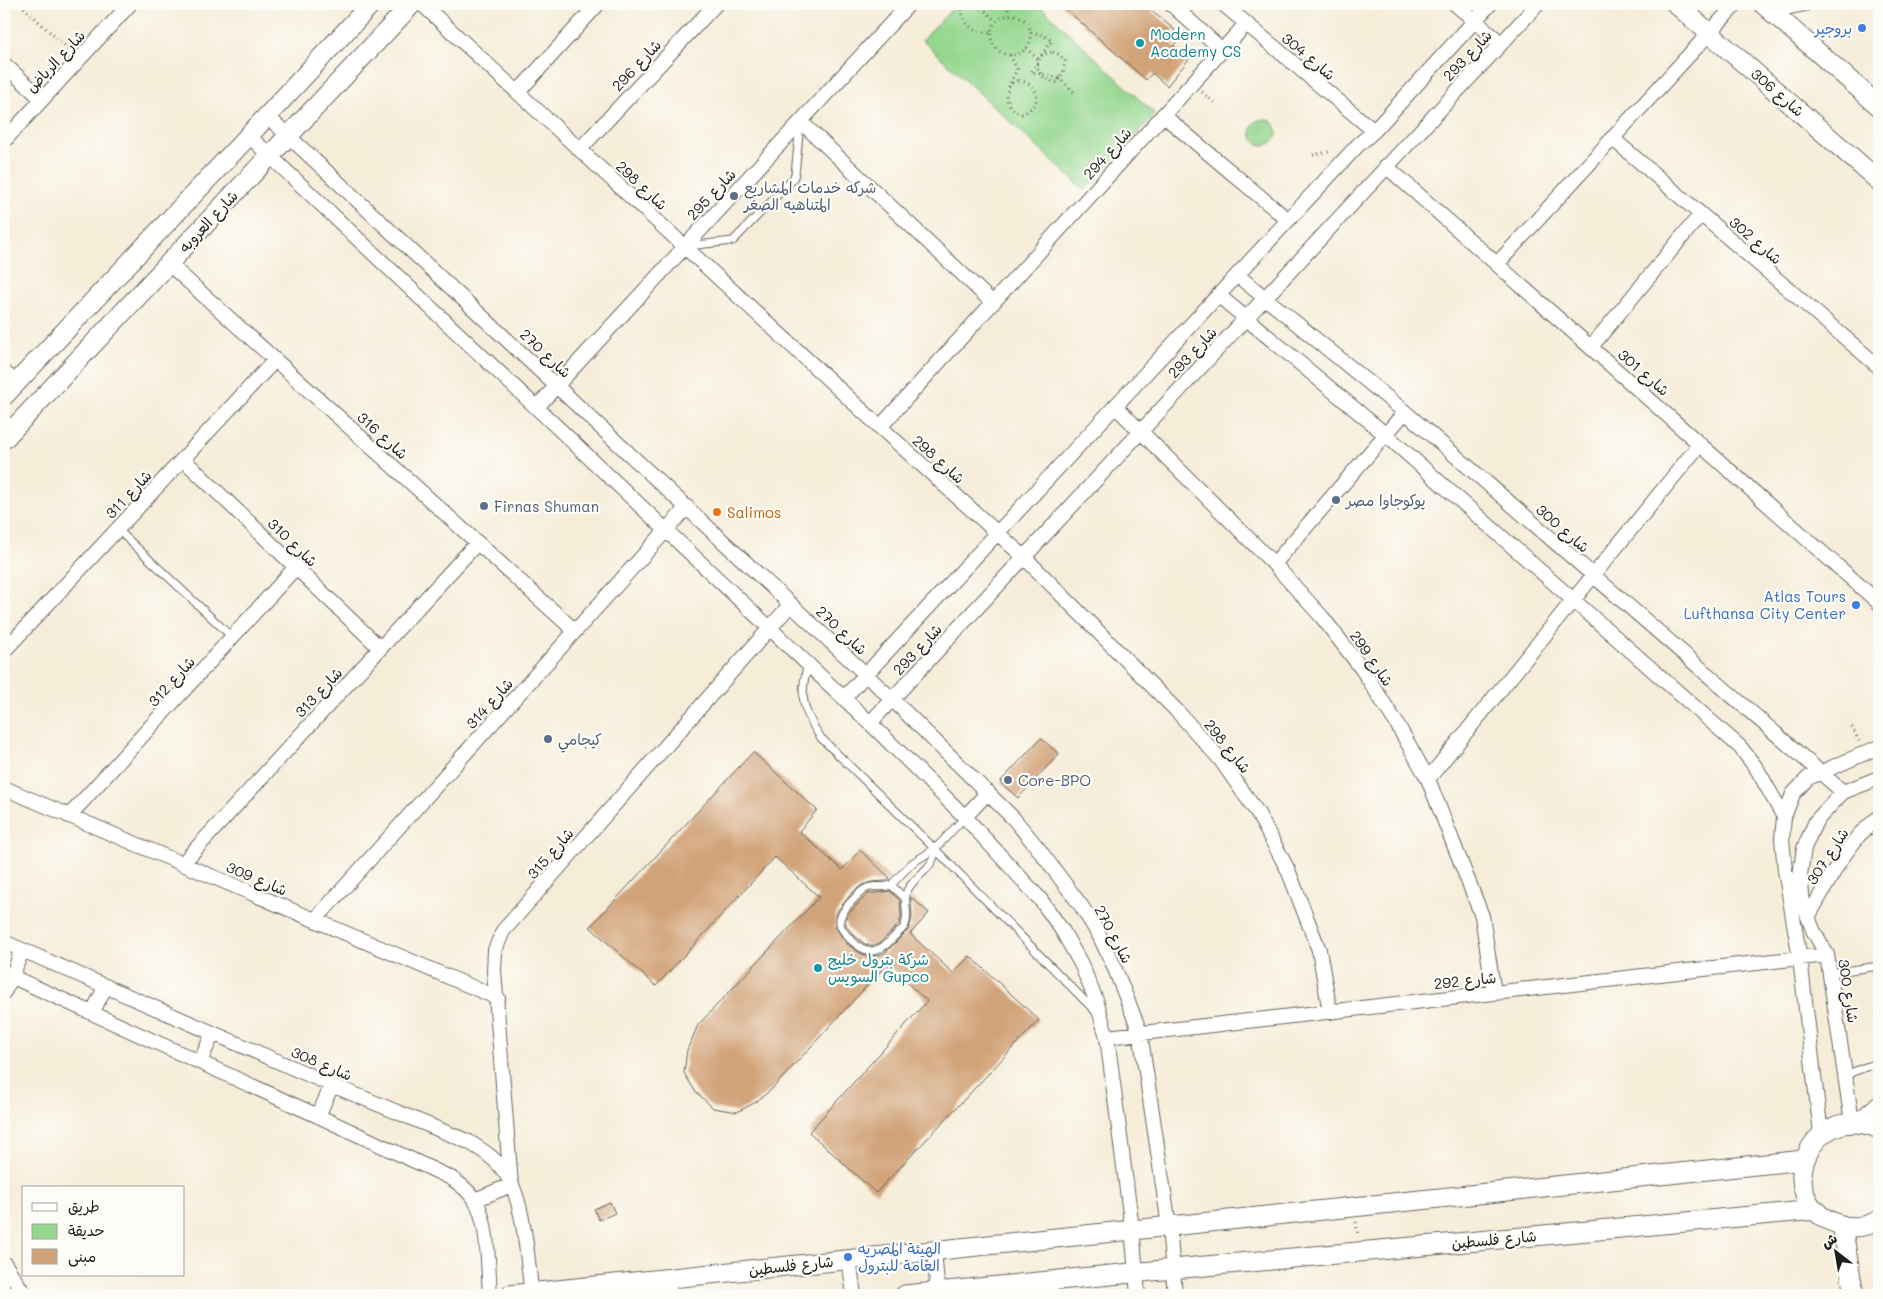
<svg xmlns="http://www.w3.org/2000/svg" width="1883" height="1299" font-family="Mali,'Playpen Sans Arabic',sans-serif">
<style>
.green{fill:#94d78f;stroke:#587a56}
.building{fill:#d1a378}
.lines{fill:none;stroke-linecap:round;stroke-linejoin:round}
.lane-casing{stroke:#68655e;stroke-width:9}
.street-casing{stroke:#68655e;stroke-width:16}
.secondary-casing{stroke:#68655e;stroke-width:21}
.path{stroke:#68655e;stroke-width:3;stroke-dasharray:1 4;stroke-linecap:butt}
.lane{stroke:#fff;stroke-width:7}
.street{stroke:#fff;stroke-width:14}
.secondary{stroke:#fff;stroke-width:19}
.shop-dot{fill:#3f7fe0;stroke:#fdfcf7;stroke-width:2}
.culture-dot{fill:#0f9aa8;stroke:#fdfcf7;stroke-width:2}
.service-dot{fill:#5c6f8a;stroke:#fdfcf7;stroke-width:2}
.food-dot{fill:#e8710a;stroke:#fdfcf7;stroke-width:2}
.labels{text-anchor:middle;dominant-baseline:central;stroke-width:4.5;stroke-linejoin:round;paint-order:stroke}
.shop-label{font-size:15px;fill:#366cbe;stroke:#fdfcf7;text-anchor:end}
.culture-label{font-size:15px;fill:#0d838f;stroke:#fdfcf7;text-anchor:start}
.street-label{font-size:15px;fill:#1c1c1c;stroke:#fdfcf7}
.service-label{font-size:15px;fill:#4e5e75;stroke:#fdfcf7;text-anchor:start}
.food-label{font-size:15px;fill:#c56008;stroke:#fdfcf7;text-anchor:start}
</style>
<rect width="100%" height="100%" fill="#fdfcf7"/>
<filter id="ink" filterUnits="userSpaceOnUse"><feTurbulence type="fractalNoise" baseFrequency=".02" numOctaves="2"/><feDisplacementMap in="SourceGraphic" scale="10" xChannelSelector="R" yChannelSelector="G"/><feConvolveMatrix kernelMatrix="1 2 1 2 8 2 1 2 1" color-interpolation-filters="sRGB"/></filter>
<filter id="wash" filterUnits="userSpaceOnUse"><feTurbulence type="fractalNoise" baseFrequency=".0096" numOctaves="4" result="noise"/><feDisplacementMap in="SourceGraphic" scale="20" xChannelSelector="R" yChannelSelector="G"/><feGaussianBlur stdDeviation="1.12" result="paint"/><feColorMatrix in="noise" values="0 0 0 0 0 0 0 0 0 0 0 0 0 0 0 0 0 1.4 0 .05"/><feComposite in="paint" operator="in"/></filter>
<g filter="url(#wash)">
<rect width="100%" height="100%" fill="#f6edd9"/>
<path class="green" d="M957,4h81l117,110 -71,76 -162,-150z
M1251 132a13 13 0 1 1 26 0a13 13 0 1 1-26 0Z"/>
<g id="blocks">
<path class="building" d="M1060,4h83l32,26 -3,4 6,6 -5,6 16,13 -22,27 -15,-13 -6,7z
M1041,738l18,16 -41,44 -18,-16z
M753,752l64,58 -18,21 43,39 18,-20 30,28 -4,3 -15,1 -9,3 -10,8 -14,17 -3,6v11l12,17 13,9 7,3 12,-1 7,-3 23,-23 3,-11 -1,-21 18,16 -19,21 43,39 17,-17 69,64 -163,173 -67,-61 118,-131 -40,-37 -115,125 -16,13 -19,10 -24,-4 -18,-17 -11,-18 3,-23 11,-25 121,-128 -44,-40 -119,129 -66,-59z
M890,891l10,10 1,16 -2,7 -19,19 -8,3 -7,-2 -10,-8 -8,-9 -2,-6 2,-6 21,-21z
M610,1202l5,11 -16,7 -5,-11z"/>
</g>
</g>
<g filter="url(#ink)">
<use href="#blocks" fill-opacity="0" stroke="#68655e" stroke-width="1"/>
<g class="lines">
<defs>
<path id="lane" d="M687,246l46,-5 60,-62 2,-5 5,-49
M117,529l115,108
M808,664c-9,32 -6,46 13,74l114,111 162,164
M935,849c0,19 -19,26 -27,40 -7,12 3,26 -4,38 -3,4 -8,7 -11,11 -15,16 -25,18 -42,2 -15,-15 -15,-22 0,-38 4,-5 8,-9 14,-13 9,-5 17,0 26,-4l21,-22z
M935,849l30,-32
M891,885l14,13
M1830,973l49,-7
M1845,1075l34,-13"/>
<path id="street" d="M422,4l458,423 144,130 153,154 43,48 37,53 31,58 31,80 11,62
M1171,4l51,46
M1223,4l151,127
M1455,4l46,39
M1780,9l25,-5
M4,64l38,35
M518,92l80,-88
M1163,115l125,105
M267,116l625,583 121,119 24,29 45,60 17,28 14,29 27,68 29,194 6,69
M801,122l192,181
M248,135l622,588 95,94 75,82 22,31 19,34 15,36 11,37 25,192 6,66
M1612,138l267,229
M4,141l126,-137
M580,149l136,-145
M1386,166l493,437
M168,263l407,368
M1497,264l239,-260
M1237,275l168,137 438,380
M1218,295l168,140 354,312 17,22 27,48
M1591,347l110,-133
M4,372l12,11
M1115,406l159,158 48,53 40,52 35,55 31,55 54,137 12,77
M537,407l372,-403
M880,427l366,-403
M183,459l197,189
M1274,564l131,-152
M4,651l271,-291
M844,698l514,-553 16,-14 116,-127
M870,723l668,-719
M1428,779l272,-335
M4,788l494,210
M69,816l227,-249
M965,817l23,-25
M182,864l295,-321
M1808,917l33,-58 18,-24 20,-18
M315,920l372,-413
M4,942l328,143 137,57c13,8 26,16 35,29 21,28 23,89 28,124
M4,973l314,143 133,62c9,6 17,12 23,21 15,20 14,70 16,96
M4,992l8,-15 10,-27
M92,1013l14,-27
M1107,1037l720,-82
M200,1062l13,-29
M318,1116l14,-31
M1852,1122l-25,-167 -14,-25 -10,-27 -3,-28 4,-27 12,-27 27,-29 36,-14
M1821,1134l-21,-175 -15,-89 -3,-31 2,-22 9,-23 15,-16 71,-31
M475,1200l36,-15 -17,-214 1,-21 8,-19 288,-327
M934,1250l4,45
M849,1259l5,36
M4,1263l21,32
M668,1278l2,17"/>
<path id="secondary" d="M1676,4l203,177
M1763,4l116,102
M4,396l263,-280 104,-112
M4,439l408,-435
M1858,1123l21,-17
M1879,1129c-69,-31 -109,70 -44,94 15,6 30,5 44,-3
M1842,1225l12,70
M509,1295l1295,-135
M905,1295l268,-26 643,-59"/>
</defs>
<use href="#lane" class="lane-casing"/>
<use href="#street" class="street-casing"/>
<use href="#secondary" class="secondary-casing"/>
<path class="path" d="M20,4l49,46
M99,4l6,6
M962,4c-3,10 5,24 16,27 4,2 9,1 13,2
M978,4l18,17
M1007,4l2,10
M991 35a20 20 0 1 1 40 0a20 20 0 1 1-40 0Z
M1031,32l11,3 10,5 -11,16
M1026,48l13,12 -8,12 28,6 17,16
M1053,52l7,3 5,6 -2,12 -4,5 -1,5 -14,-4 -7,-12 3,-11 7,-3z
M1010,55l7,14 -7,15
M1019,80c22,5 24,25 3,34 -15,-6 -19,-16 -12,-30z
M1202,92l15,13
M1313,155l19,-4
M1852,727l7,14
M1356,1222l2,14"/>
<use href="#lane" class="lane"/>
<use href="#street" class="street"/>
<use href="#secondary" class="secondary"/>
</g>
</g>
<g class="shop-dot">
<circle cx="1862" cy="28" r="5"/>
<circle cx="1856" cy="605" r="5"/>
<circle cx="848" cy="1257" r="5"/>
</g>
<g class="culture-dot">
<circle cx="1140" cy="43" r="5"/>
<circle cx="818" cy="968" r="5"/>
</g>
<g class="service-dot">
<circle cx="734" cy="196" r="5"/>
<circle cx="1336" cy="500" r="5"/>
<circle cx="484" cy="506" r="5"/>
<circle cx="548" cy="739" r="5"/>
<circle cx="1008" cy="780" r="5"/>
</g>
<circle class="food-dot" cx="717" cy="512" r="5"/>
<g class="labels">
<g class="shop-label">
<text x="1852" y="28">بروجير</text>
<text x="1846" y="596">Atlas Tours<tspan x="1846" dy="17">Lufthansa City Center</tspan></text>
<text x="858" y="1248" text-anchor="start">الهيئة المصريه<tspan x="858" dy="17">العامة للبترول</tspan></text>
</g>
<g class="culture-label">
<text x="1150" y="34">Modern<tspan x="1150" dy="17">Academy CS</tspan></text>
<text x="828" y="959">شركة بترول خليج<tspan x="828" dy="17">السويس Gupco</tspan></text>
</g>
<g class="street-label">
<text transform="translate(1467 55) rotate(-47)">شارع 293</text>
<text transform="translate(1309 56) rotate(40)">شارع 304</text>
<text transform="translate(55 61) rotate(-47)">شارع الرياض</text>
<text transform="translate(636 65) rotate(-47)">شارع 296</text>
<text transform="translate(1778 92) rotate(41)">شارع 306</text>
<text transform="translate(1107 153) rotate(-48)">شارع 294</text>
<text transform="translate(642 185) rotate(43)">شارع 298</text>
<text transform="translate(711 194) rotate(-47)">شارع 295</text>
<text transform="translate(208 221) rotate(-47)">شارع العروبه</text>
<text transform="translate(1756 240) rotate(41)">شارع 302</text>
<text transform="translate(1192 352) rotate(-47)">شارع 293</text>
<text transform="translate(546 353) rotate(43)">شارع 270</text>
<text transform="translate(1644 372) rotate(41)">شارع 301</text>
<text transform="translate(383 435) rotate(42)">شارع 316</text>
<text transform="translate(939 459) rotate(42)">شارع 298</text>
<text transform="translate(128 494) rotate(-47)">شارع 311</text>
<text transform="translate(1563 528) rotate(41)">شارع 300</text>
<text transform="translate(293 542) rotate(44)">شارع 310</text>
<text transform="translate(842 630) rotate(43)">شارع 270</text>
<text transform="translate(917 649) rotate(-47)">شارع 293</text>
<text transform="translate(1372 658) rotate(55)">شارع 299</text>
<text transform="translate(171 681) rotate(-48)">شارع 312</text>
<text transform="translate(318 692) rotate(-47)">شارع 313</text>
<text transform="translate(489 703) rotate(-48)">شارع 314</text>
<text transform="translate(1228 746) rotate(51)">شارع 298</text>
<text transform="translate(550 853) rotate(-49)">شارع 315</text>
<text transform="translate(1827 856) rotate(-57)">شارع 307</text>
<text transform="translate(257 878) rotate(23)">شارع 309</text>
<text transform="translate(1114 934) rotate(62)">شارع 270</text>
<text transform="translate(1465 980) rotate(-6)">شارع 292</text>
<text transform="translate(1849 991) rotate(81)">شارع 300</text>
<text transform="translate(322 1063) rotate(23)">شارع 308</text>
<text transform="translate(1494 1239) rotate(-5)">شارع فلسطين</text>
<text transform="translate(791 1265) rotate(-6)">شارع فلسطين</text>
</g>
<g class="service-label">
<text x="744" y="187">شركه خدمات المشاريع<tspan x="744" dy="17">المتناهيه الصغر</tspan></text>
<text x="1346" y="500">يوكوجاوا مصر</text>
<text x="494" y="506">Firnas Shuman</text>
<text x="558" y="739">كيجامي</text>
<text x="1018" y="780">Core-BPO</text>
</g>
<g class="food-label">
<text x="727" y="512">Salimos</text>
</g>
</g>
<rect width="1883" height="1299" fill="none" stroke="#fdfcf7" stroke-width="20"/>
<rect x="22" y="1186" width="162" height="90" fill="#fdfcf7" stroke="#a3a29f"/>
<rect x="32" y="1203" width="25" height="8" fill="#ffffff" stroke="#a3a29f"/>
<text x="68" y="1212" font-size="15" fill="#1c1c1c">طريق</text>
<rect x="32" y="1224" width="25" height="15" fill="#94d78f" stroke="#a3a29f"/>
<text x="68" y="1236" font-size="15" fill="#1c1c1c">حديقة</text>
<rect x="32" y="1249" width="25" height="15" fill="#d1a378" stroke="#a3a29f"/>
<text x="68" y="1262" font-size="15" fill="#1c1c1c">مبنى</text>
<g transform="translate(1836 1252) rotate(329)" stroke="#fdfcf7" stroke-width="4" paint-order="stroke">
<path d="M0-4L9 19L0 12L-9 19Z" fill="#1c1c1c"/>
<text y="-8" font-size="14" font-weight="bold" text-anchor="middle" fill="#1c1c1c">ش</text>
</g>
</svg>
